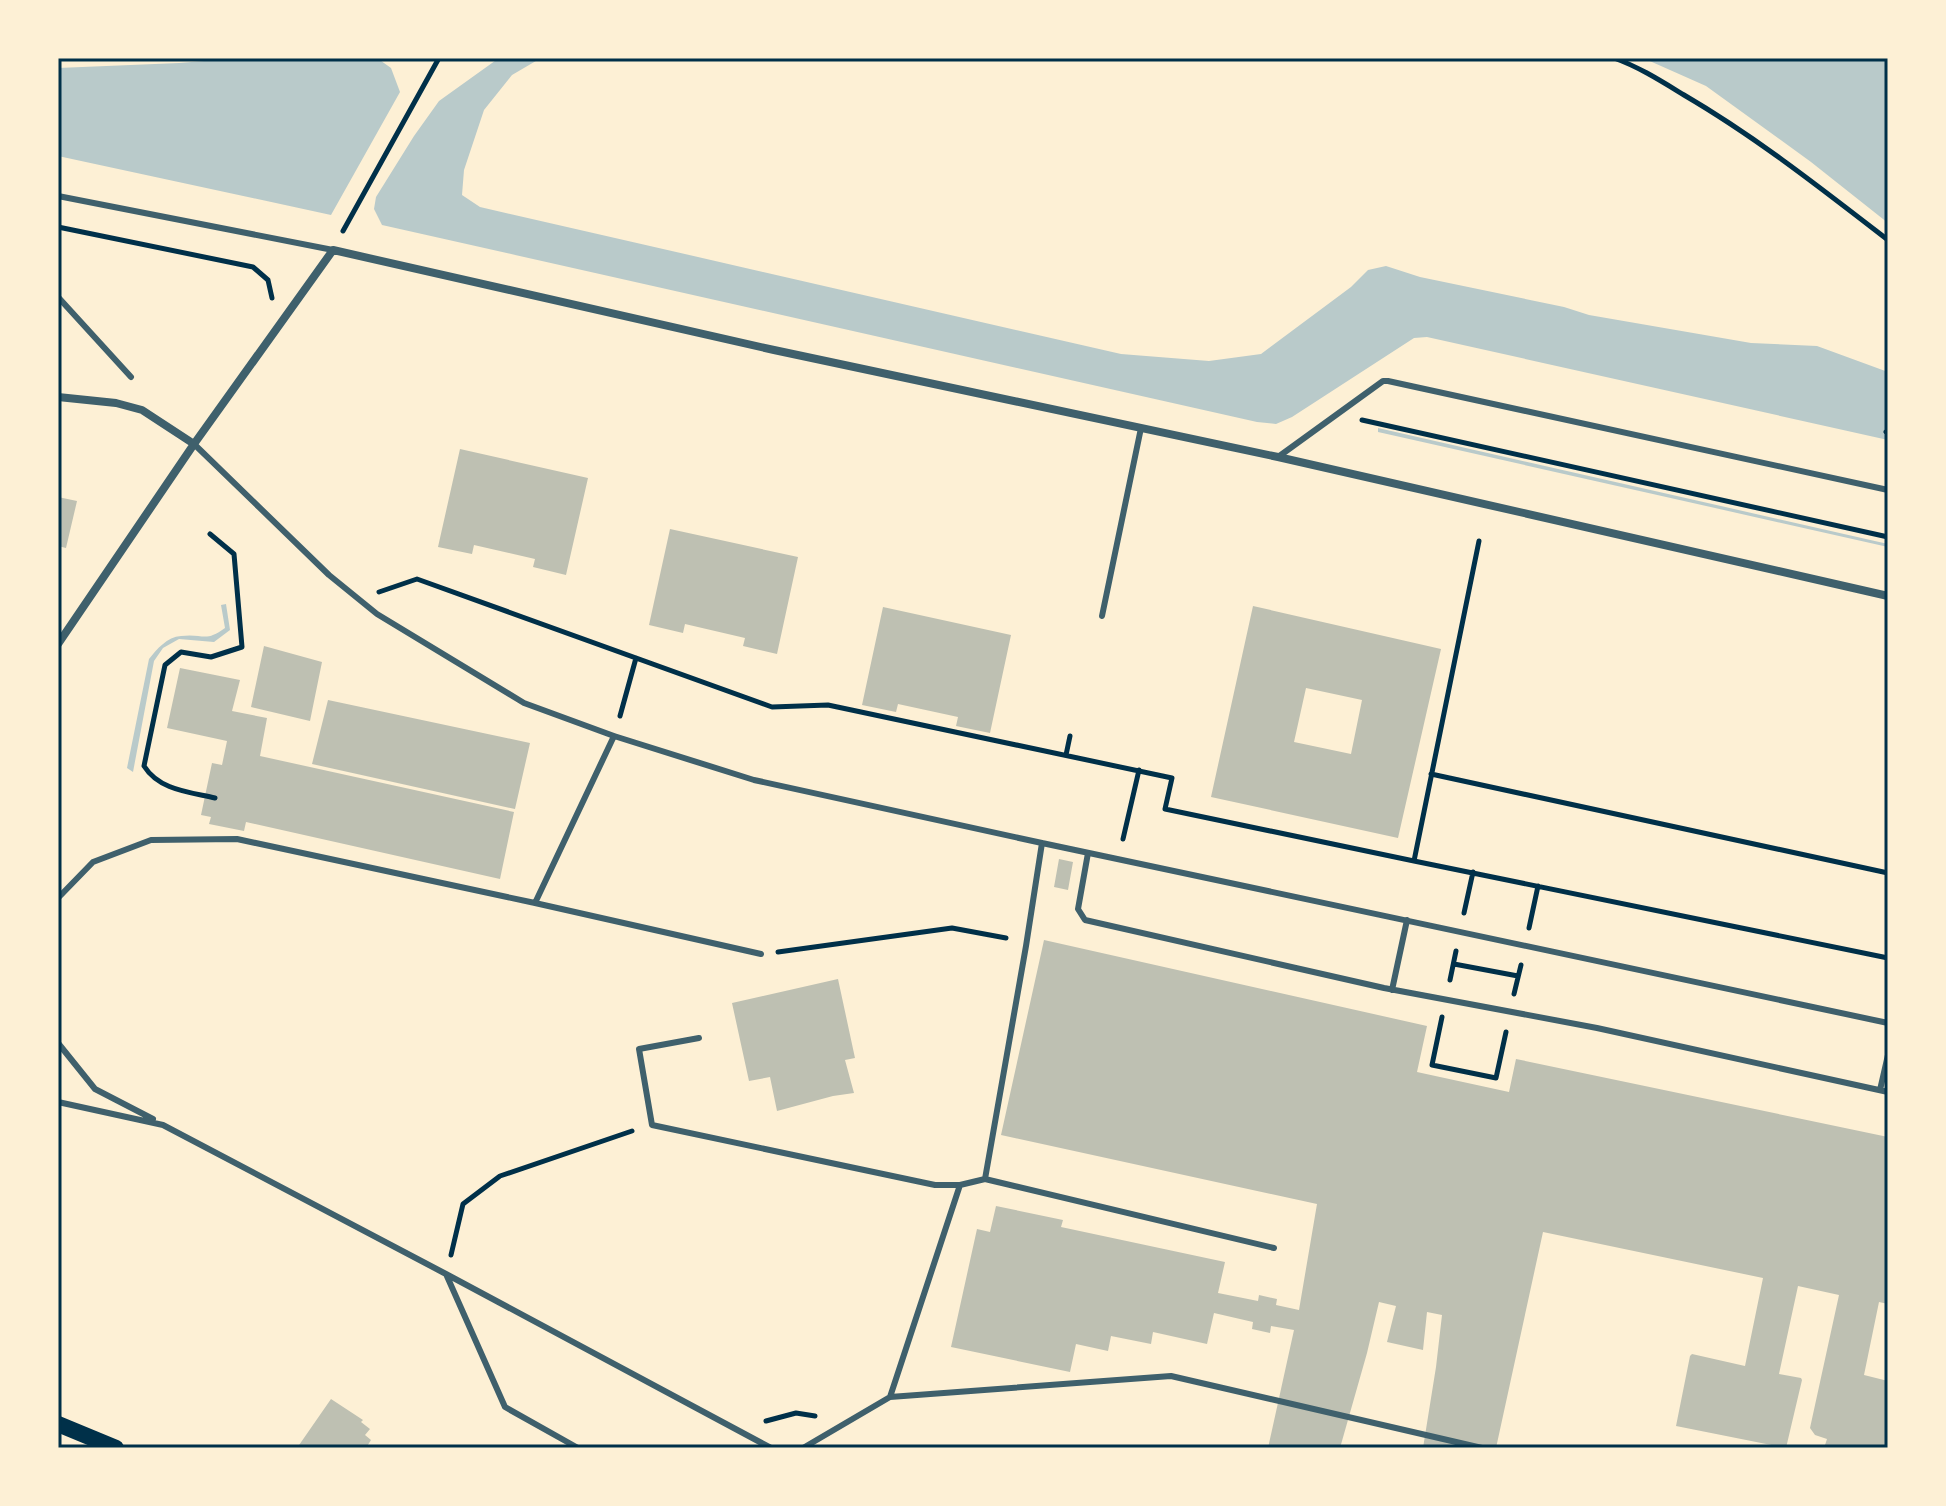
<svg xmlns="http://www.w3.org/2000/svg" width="1946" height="1506" font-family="'Nunito Sans',sans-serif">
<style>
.green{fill:#b9caca}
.building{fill:#bec0b2;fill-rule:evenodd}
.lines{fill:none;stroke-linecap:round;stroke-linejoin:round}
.path{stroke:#003049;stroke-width:5}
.service{stroke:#3f606c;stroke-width:6}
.minor{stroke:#3f606c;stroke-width:8}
.secondary{stroke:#003049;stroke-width:16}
.neatline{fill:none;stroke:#003049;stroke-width:3}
</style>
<rect width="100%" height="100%" fill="#fdf0d5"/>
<path class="green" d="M242,58h135l14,10 9,24 -69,123 -273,-59v-88l121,-5z
M499,58h42l-29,17 -28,35 -20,60 -2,25 18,12 641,147 88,7 52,-7 90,-67 17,-17 18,-4 34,11 144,30 25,8 162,28 66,3 71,26v68l-461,-103 -13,1 -122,79 -16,7 -19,-2 -875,-197 -8,-16 2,-12 38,-61 25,-35z
M1643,58h245v165l-77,-61 -105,-76z
M1378,428l510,116v3l-510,-115z
M226,604l4,26 -16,12 -35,-3 -16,9 -9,13 -21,111 -6,-4 22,-109c8,-10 18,-22 32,-23 22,-3 24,7 44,-8l-4,-23z"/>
<path class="building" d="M460,449l128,29 -22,97 -33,-8 2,-8 -61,-14 -2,9 -34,-7z
M58,497l19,4 -11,47 -8,-2z
M670,529l128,28 -21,97 -34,-8 2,-8 -60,-14 -2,9 -34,-8z
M1253,606l188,43 -43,189 -187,-41zM1306,688l56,12 -11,54 -57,-12z
M883,607l128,28 -21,98 -34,-7 2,-9 -60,-13 -2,8 -34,-7z
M264,646l58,16 -12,59 -59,-14z
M180,668l60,12 -8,31 35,7 -7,38 254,56 -14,67 -254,-57 -2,9 -35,-7 2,-7 -10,-2 11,-52 10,2 5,-24 -60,-13z
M328,700l202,43 -15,66 -203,-45z
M1059,859l14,3 -5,28 -14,-3z
M1044,940l383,86 -10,46 92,20 7,-33 372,78v167l-9,-2 -15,73 24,6v67h-64l3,-9 -12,-4 -5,-7 29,-133 -41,-9 -19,88 22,4 1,2 -16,68 -110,-22 14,-70 2,-2 53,12 18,-88 -220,-46 -47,216h-73l13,-81 6,-52 -15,-3 -4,38 -36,-8 9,-36 -17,-4 -12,51 -27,95h-72l26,-118 -23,-4 -1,7 -18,-4 1,-7 -39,-9 -7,31 -54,-12 -2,12 -40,-8 -3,15 -32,-7 -6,28 -119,-25 26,-118 13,3 6,-26 67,14 -2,7 164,35 -7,31 40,8 1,-6 18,4 -1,6 23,5 18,-106 -316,-69z
M838,979l17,79 -10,2 9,33 -21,3 -56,15 -7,-34 -21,4 -17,-78z
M331,1399l32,21 -2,2 9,7 -5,6 6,5 -5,8h-69z"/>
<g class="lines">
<path class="path" d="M1614,58c25,9 47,23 70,37 72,42 138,94 204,145
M58,227l195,40 15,13 4,18
M343,231l96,-173
M1362,420l526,117
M1886,432l2,-1
M210,534l24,20 8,93 -31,10 -30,-5 -16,13 -21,101c15,24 45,26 71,32
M1479,541l-65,320 474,97
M379,592l38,-13 355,128 56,-2 344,73 -7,31 249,52
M620,716l16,-58
M1066,755l4,-19
M1431,774l457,99
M1123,839l16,-69
M1464,913l9,-41
M1529,928l9,-42
M778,952l174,-24 54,10
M1454,964l64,12
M1450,980l6,-29
M1514,994l7,-29
M1442,1017l-10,48 64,13 10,-46
M451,1255l12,-51 37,-28 132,-45
M766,1421l30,-8 19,3"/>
<path class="service" d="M58,196l275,54
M58,297l73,80
M194,444l135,131 48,39 147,89 90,33 140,44 288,63 -16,103 -41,233 289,69
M1278,457l105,-76h5l500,109
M1102,616l39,-188
M1042,843l846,180
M1088,853l-10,56 7,11 299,68 213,40 291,64
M58,898l35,-36 58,-22 86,-1 298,64 226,51
M535,903l79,-167
M1392,990l15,-70
M699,1038l-60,11 13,76 283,60h25l25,-6
M58,1043l37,46 58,30
M1880,1090l8,-35
M58,1102l105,23 283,149 59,133 73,41
M446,1274l325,174
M890,1397l281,-21 311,72
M803,1448l87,-51 70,-212"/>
<path class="minor" d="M58,397l58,6 26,7 52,34
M58,644l136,-200 139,-194 441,100 504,107 610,139"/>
<path class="secondary" d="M58,1424l58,24"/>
</g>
<rect width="1946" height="1506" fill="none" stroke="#fdf0d5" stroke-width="120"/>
<rect x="60" y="60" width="1826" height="1386" class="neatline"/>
</svg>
